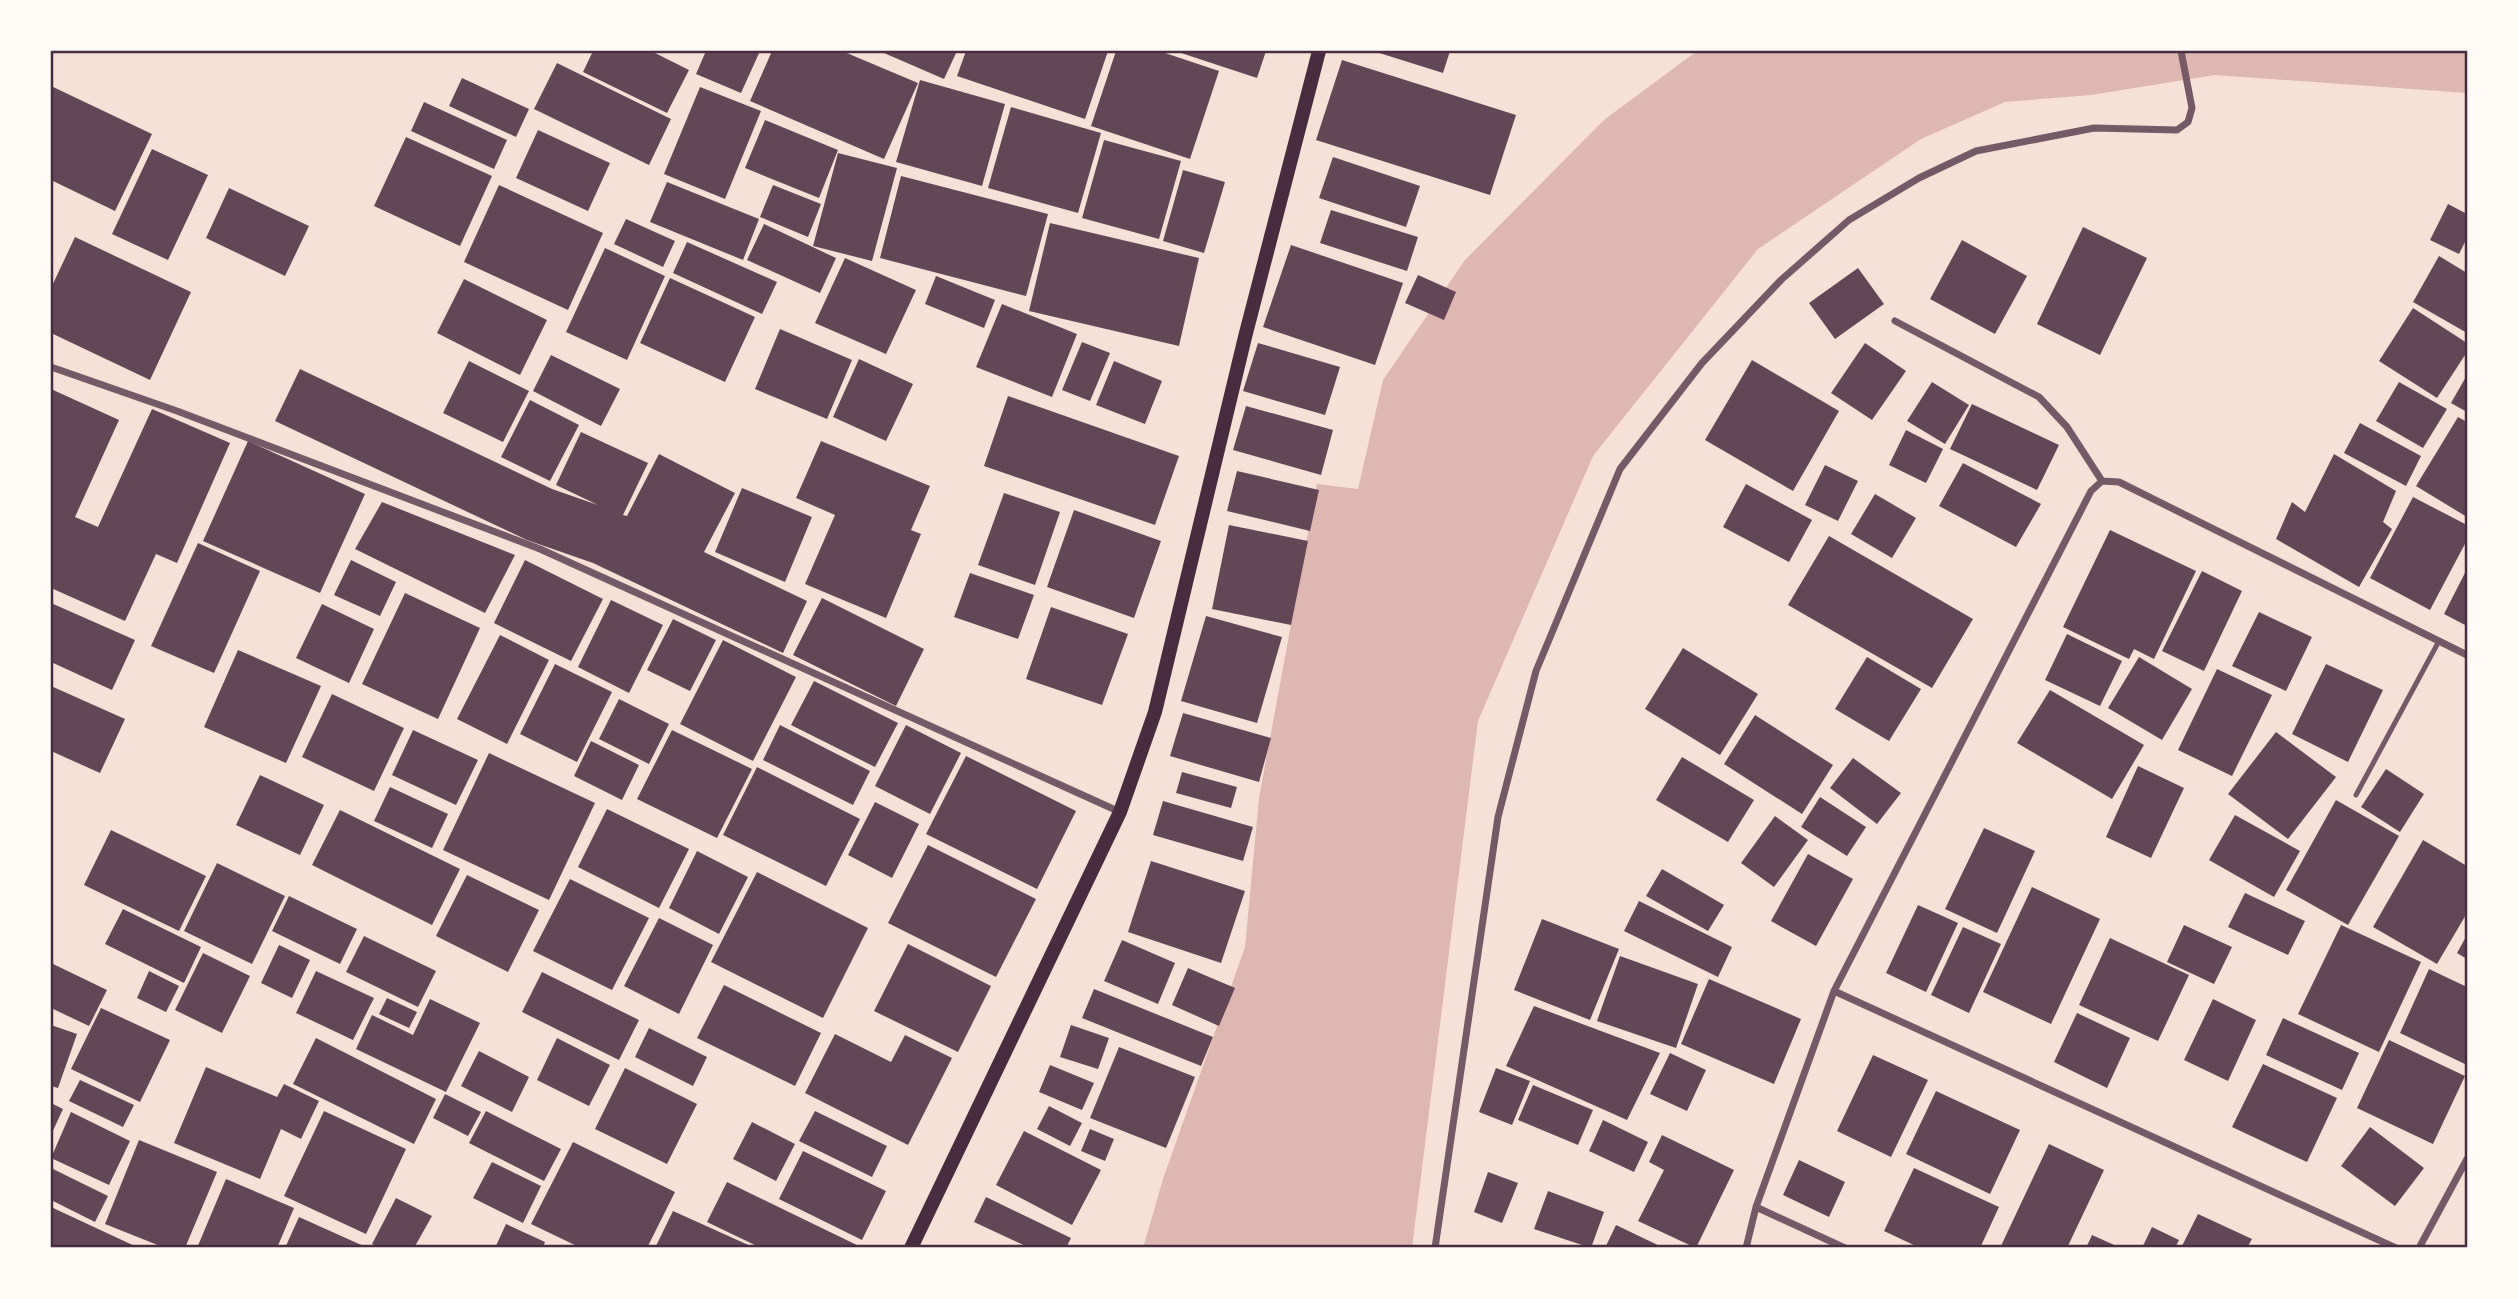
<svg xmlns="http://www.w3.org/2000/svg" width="2518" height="1299" font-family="'PT Serif',serif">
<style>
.water{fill:#dcb8b0}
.building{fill:#644757}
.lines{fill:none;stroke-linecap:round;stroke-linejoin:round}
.service{stroke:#755966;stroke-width:5}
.minor{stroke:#755966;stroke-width:7}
.secondary{stroke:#4a2c40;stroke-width:14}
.neatline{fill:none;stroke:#4a2c40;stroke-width:2.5}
</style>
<rect width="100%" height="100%" fill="#f7e1d7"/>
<path class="water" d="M1697,51h770v42l-252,-18 -124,20 -86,7 -84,37 -163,110 -165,207 -115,265 -66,527h-269l20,-69 82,-232 14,-149 58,-314 41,5 25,-109 82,-120 139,-140z"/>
<path class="building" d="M593,51h58l38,19 -22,43 -84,-41z
M706,51h54l-19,42 -45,-19z
M772,51h70l76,32 -34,76 -134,-58z
M885,51h72l-13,28 -60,-26z
M966,51h142l-23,68 -128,-43z
M1116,51h43l60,20 -29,88 -99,-33z
M1175,51h91l-9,27z
M1373,51h77l-7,22z
M1342,60l174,55 -26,80 -174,-55z
M557,63l114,56 -22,46 -115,-56z
M462,78l67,31 -13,28 -67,-31z
M920,80l85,24 -23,82 -86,-24z
M51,86l101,48 -37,77 -64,-31z
M700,87l61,24 -36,88 -61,-25z
M424,102l83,38 -13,29 -83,-38z
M1011,107l90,26 -23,80 -90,-25z
M765,120l73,30 -19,48 -74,-30z
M538,130l72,33 -22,48 -72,-33z
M406,137l86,39 -32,70 -86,-40z
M1104,140l77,21 -22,78 -77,-21z
M152,149l56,26 -40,85 -56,-26z
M838,153l59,15 -25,93 -59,-15z
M1333,157l87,29 -14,41 -87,-29z
M1183,170l42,12 -21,71 -41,-12z
M901,176l147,38 -22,82 -146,-38z
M667,182l92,37 -16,41 -93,-38z
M499,185l104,48 -35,77 -104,-48z
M773,185l48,19 -13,33 -48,-20z
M229,188l80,38 -24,50 -79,-38z
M2448,204l19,10v24l-8,16 -29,-14z
M1331,210l87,27 -11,34 -87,-28z
M626,219l49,22 -12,26 -49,-23z
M1050,223l149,35 -20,88 -150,-35z
M764,224l72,34 -16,35 -73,-33z
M2083,227l64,31 -47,97 -63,-31z
M75,237l116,55 -41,88 -99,-47v-45z
M1962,240l65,36 -32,58 -65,-35z
M687,242l90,40 -15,32 -89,-41z
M1291,245l112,38 -28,82 -112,-38z
M605,248l60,28 -38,84 -61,-28z
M2439,256l28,17v60l-54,-31z
M845,258l71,32 -30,64 -71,-31z
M1858,268l26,36 -49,35 -26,-36z
M1418,275l38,17 -12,28 -39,-17z
M936,276l59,24 -11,28 -59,-24z
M670,278l85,39 -30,65 -85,-39z
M464,279l83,41 -27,55 -83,-42z
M1002,304l75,30 -25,63 -76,-30z
M2413,308l54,35v9l-30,46 -58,-37z
M780,329l72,31 -25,59 -72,-30z
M1082,342l28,11 -20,48 -28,-11z
M1258,343l82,24 -15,48 -82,-24z
M1865,343l41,28 -34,49 -41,-27z
M551,355l69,34 -19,37 -68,-35z
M859,359l54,25 -27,57 -53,-24z
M1752,360l87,51 -46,80 -88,-51z
M469,361l60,30 -26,51 -60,-29z
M1114,361l48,20 -17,43 -49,-19z
M300,369l252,120 46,16 -42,-20 25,-53 67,31 -25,52 4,1 32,-62 76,39 -31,59 103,49 -24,52 -190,-90 -66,-23 -252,-119z
M2467,375v37l-16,-9z
M1932,382l37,23 -24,39 -38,-23z
M2399,382l48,27 -24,39 -47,-27z
M51,389l68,31 -44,97 23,10 54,-118 78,34 -53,120 -21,-9 -31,67 -74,-33z
M1008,396l171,60 -24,69 -171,-59z
M530,400l49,25 -29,56 -49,-24z
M1972,404l87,41 -22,45 -87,-41z
M1246,406l87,24 -12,45 -88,-25z
M2458,417l9,5v95l-51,-31z
M2360,423l61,33 -15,30 -62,-33z
M1906,430l37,19 -17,34 -37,-18z
M248,441l117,53 -45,99 -117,-52z
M821,441l109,45 -19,44 10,4 -35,84 -81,-34 30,-69 -39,-17z
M2334,454l62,37 -13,31 9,7 -33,58 -83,-48 16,-37 13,10z
M1963,463l78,41 -25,43 -77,-41z
M1825,465l33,16 -20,40 -33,-16z
M1237,471l82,19 -9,41 -83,-20z
M1746,484l66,36 -23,42 -66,-35z
M742,488l70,29 -27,65 -70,-30z
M1004,493l56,19 -25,73 -57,-20z
M1875,494l41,24 -24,40 -41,-24z
M2413,497l54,28v15l-37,70 -60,-32z
M382,502l133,53 -30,58 -130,-64z
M1074,510l87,31 -27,77 -87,-31z
M1229,525l79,16 -17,84 -79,-16z
M2110,530l86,41 -42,88 -20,-10 -5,10 -66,-32z
M1829,536l144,83 -41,69 -144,-83z
M198,543l62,28 -46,102 -63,-27z
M351,560l45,22 -16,34 -46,-21z
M525,560l78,39 -32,62 -77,-38z
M2467,569v57l-23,-12z
M2202,571l40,20 -38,80 -42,-20z
M970,573l64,22 -16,44 -64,-22z
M405,593l75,35 -42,91 -76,-35z
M822,598l102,51 -28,57 -103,-51z
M611,600l52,25 -34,68 -51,-26z
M51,603l84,37 -23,50 -61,-28z
M322,604l52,25 -25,54 -53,-25z
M1051,607l77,27 -26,71 -76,-26z
M2259,612l53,25 -26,54 -54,-25z
M1206,616l76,21 -25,86 -76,-22z
M673,619l43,21 -26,51 -43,-21z
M2067,634l55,27 -22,45 -55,-26z
M500,635l49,25 -42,84 -50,-25z
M723,640l73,37 -43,84 -73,-37z
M1683,648l75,46 -38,61 -75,-46z
M238,650l83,36 -35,77 -82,-36z
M1867,657l54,32 -32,52 -54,-32z
M2139,657l53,32 -30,51 -54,-32z
M555,664l57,28 -35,70 -57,-28z
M2326,664l57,26 -35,72 -56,-28z
M2217,669l55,26 -40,81 -54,-26z
M814,681l84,42 -23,44 -84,-42z
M51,686l74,33 -25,54 -49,-22z
M2050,690l94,55 -32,54 -95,-56z
M332,694l72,34 -30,63 -72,-34z
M619,699l50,25 -20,40 -50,-25z
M1183,713l88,25 -12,44 -89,-26z
M1755,715l78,50 -31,49 -78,-50z
M780,725l90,46 -17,34 -90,-45z
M906,725l55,28 -31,61 -55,-28z
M413,730l65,30 -22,45 -64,-30z
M672,730l80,39 -35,69 -80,-39z
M2276,732l60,45 -48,62 -60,-45z
M591,741l48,24 -17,35 -48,-24z
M489,753l106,50 -46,97 -106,-50z
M966,756l110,55 -39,78 -111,-55z
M1682,757l72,43 -26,42 -72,-42z
M1853,758l48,35 -24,31 -47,-36z
M2138,766l46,22 -33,70 -45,-21z
M757,767l103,52 -34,67 -103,-51z
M2386,769l38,25 -24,38 -39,-25z
M1182,772l55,15 -6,21 -55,-15z
M260,775l64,30 -24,50 -64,-30z
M390,787l58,27 -16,34 -58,-27z
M1820,797l46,30 -19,29 -46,-29z
M2336,800l63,36 -51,89 -62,-35z
M1163,801l90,26 -10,34 -90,-26z
M875,802l44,22 -27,54 -44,-23z
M607,809l82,40 -30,59 -81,-41z
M340,810l120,59 -28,56 -120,-60z
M2235,815l65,36 -26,46 -65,-37z
M1775,816l33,24 -34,47 -33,-24z
M1984,828l51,23 -38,82 -52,-24z
M111,830l95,46 -27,55 -95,-46z
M2423,840l44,26v47l-30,51 -64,-37z
M928,845l108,54 -40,78 -108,-54z
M697,851l51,26 -29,57 -50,-26z
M1808,854l45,25 -37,67 -45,-25z
M1151,861l94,30 -24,72 -93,-31z
M217,863l68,33 -33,68 -68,-33z
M1662,869l62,36 -16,26 -62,-35z
M757,872l111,56 -45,90 -112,-56z
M467,875l72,35 -31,62 -72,-36z
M570,879l79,39 -37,72 -79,-39z
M2032,887l68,32 -49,105 -68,-32z
M2245,893l60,28 -17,34 -60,-28z
M289,896l68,33 -17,35 -68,-33z
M1639,901l93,46 -14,30 -94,-46z
M1918,905l40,18 -32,69 -40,-19z
M123,909l78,38 -17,36 -79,-39z
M659,918l54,27 -34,69 -55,-28z
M1542,919l77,30 -29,71 -76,-30z
M2184,925l48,22 -18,37 -47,-22z
M2341,925l80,37 -42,90 -81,-38z
M1963,927l38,17 -32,69 -38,-18z
M2467,935v24l-10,-6z
M364,936l72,35 -18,36 -72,-35z
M2110,938l79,37 -31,66 -79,-36z
M1122,940l53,23 -17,41 -54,-23z
M908,944l83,42 -33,66 -84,-41z
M279,945l31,15 -18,38 -31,-15z
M203,953l47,23 -28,57 -47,-23z
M1620,956l78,28 -22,64 -79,-27z
M51,963l56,27 -18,36 -38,-18z
M1188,968l47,20 -16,38 -47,-21z
M2429,969l38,18v78l-67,-32z
M149,971l30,15 -13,26 -29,-14z
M316,971l58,27 -21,42 -57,-27z
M542,972l97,48 -20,40 -97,-48z
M1709,979l92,40 -27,65 -93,-40z
M724,985l97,48 -26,53 -98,-48z
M1094,989l119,48 -12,29 -119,-48z
M387,998l30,14 -8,16 -30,-14z
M430,999l50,24 -34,69 -90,-43 16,-34 41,20z
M2213,999l43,21 -28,61 -44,-21z
M1534,1006l126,47 -33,67 -121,-54z
M101,1008l69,32 -30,62 -69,-33z
M2077,1013l53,25 -23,50 -53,-26z
M2283,1018l76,35 -17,37 -76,-35z
M51,1025l26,9 -19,54 -7,-2z
M1071,1025l38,13 -11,31 -38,-12z
M649,1028l58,29 -14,29 -58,-29z
M835,1034l56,28 14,-27 47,23 -44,87 -103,-52z
M316,1038l120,61 -22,45 -121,-60z
M557,1038l53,27 -21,41 -52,-26z
M2389,1040l76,36 -32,68 -76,-36z
M1119,1047l76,30 -29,71 -76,-30z
M479,1051l50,26 -17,35 -51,-26z
M1670,1053l36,17 -19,41 -37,-17z
M1873,1055l55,25 -37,77 -54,-26z
M2263,1064l74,34 -30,64 -75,-35z
M1050,1065l44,18 -12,27 -43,-18z
M206,1067l71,30 7,-13 35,17 -18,38 -20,-10 -21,50 -86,-36z
M625,1068l72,36 -30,60 -72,-35z
M1496,1068l34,13 -18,44 -33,-13z
M80,1080l54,25 -11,22 -54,-26z
M1533,1085l60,25 -15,35 -60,-25z
M1936,1091l84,39 -30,64 -84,-40z
M445,1094l36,18 -13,24 -35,-18z
M51,1103l12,6 -12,26z
M1049,1106l33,17 -12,23 -33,-17z
M324,1111l82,38 -40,85 -82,-38z
M486,1111l75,38 -17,32 -75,-38z
M815,1111l72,35 -15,31 -73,-36z
M71,1112l59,29 -21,44 -58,-27z
M1603,1120l45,22 -14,30 -45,-21z
M752,1122l43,22 -19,37 -43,-22z
M2370,1127l54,41 -29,38 -54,-40z
M1090,1129l24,10 -9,22 -24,-10z
M1024,1131l77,39 -29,55 -76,-40z
M1662,1135l72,35 -38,78 -58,-27 26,-51 -15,-8z
M139,1140l78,32 -32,76h-20l-60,-24z
M573,1142l102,50 -28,56h-66l-50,-24z
M2049,1144l55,26 -37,78h-67z
M803,1151l83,40 -24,49 -83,-41z
M1799,1160l46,22 -16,35 -46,-22z
M492,1162l49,24 -18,37 -50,-25z
M51,1168l57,28 -13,26 -44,-22z
M1914,1168l85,39 -19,41h-60l-36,-17z
M1488,1172l30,11 -16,40 -28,-11z
M226,1179l68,29 -17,40h-80z
M727,1182l136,66h-102l-54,-26z
M1548,1191l56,21 -13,36 -57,-19z
M986,1197l85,41 -5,10h-36l-56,-26z
M396,1198l36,18 -18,32h-34l-8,-4z
M51,1207l88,41h-88z
M673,1211l82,37h-100z
M2198,1214l54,25 -5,9h-66z
M299,1217l69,31h-83z
M506,1224l39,18 -2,6h-48z
M1616,1225l48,23h-59z
M2152,1227l27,13 -4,8h-33z
M2092,1235l29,13h-35z"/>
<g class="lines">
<path class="service" d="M2356,795l83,-154"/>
<path class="minor" d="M1895,321l144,76 28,30 35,54
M51,367l126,44 363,138 580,263
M2102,481l17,1 348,173
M1834,991l562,257
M1756,1207l89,41
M1435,1248l63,-431 38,-146 84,-202 82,-106 79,-83 68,-60 70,-42 57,-27 118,-23 83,2 11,-8 4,-14 -11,-57
M1746,1248l10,-41 78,-216 257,-500 11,-10
M2419,1248l48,-89"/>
<path class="secondary" d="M911,1248l209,-436 35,-100 90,-375 74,-286"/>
</g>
<rect width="2518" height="1299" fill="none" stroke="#fffaf5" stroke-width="105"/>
<rect x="52" y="52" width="2414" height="1194" class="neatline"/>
</svg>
